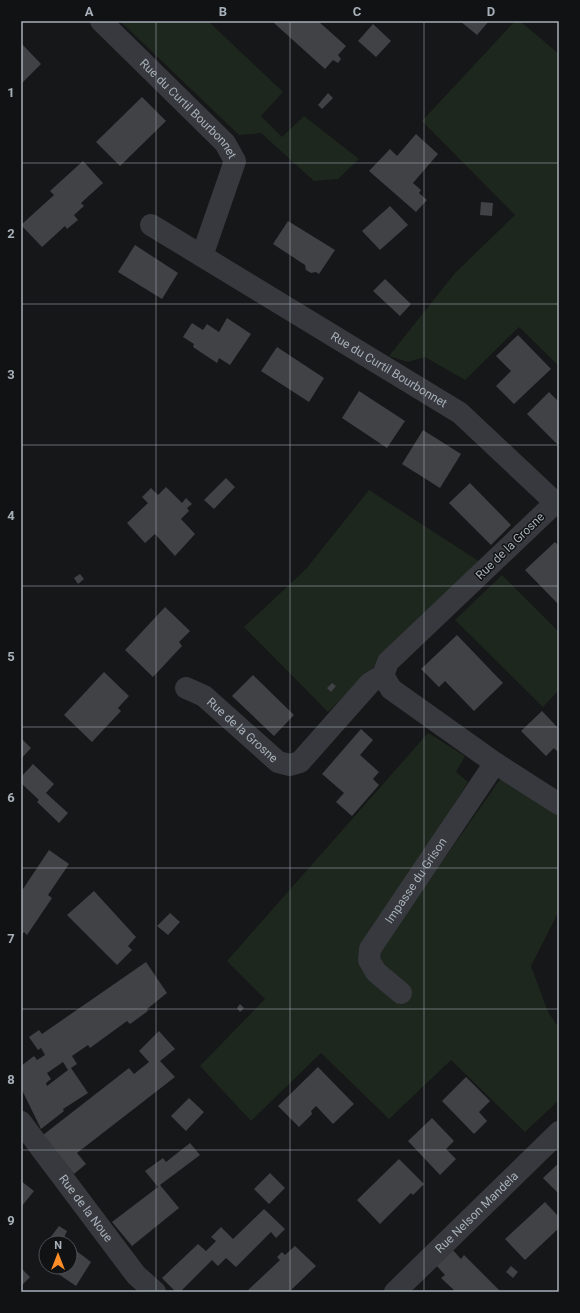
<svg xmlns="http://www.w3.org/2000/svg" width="580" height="1313" font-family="Roboto,sans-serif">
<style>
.green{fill:#1e271e}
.building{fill:#404246;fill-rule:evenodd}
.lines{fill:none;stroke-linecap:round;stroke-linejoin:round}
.minor{stroke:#37393e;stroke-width:22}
.grid{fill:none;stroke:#a7b0b9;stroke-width:1;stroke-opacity:0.55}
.labels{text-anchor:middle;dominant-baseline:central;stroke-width:3;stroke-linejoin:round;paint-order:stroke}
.street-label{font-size:12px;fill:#a7b0b9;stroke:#111213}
.neatline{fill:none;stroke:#a7b0b9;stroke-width:1.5}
.grid-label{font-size:13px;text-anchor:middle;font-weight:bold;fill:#a7b0b9}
</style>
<rect width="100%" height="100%" fill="#161718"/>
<path class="green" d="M120,21h88l75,71 -22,24 21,21 22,-21 55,43 -21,20 -24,2 -53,-48 -22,2z
M515,21h5l39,33v312l-40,-39 -54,53 -40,-23 -17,5 -19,-6 66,-83 60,-58 -93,-94z
M369,490l111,72 -152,150 -84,-85 62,-58z
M502,575l57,57v58l-16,17 -88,-87z
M428,733l37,23 -9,16 12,10 -103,163 5,31 34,27 8,-9 -25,-21 -7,-10v-13l121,-172 58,38v95l-28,55 17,46 11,16v72l-34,32 -74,-72 -62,59 -68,-66 -70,68 -51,-55 65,-67 -38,-38z"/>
<path class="building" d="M275,21h43l28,25 -8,9 3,4 -3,4 -5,-3 -8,9 -51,-46z
M460,21h29l-12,14z
M373,24l18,17 -15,16 -18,-16z
M21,43l20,21 -19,19 -1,-1z
M328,93l5,5 -11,11 -4,-4z
M142,97l24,24 -46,45 -24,-24z
M416,134l22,20 -25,29 8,7 -2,3 8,7 -11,12 -47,-41 21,-22 7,7z
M83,161l20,22 -22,20 3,3 -10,9 4,5 -11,9 -2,-3 -23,21 -21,-22 33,-30 -4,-4z
M481,202l12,1 -1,13 -12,-1z
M390,206l18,19 -28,25 -18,-19z
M288,221l47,29 -16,24 -3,-2 -5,1 -5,-3 -1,-5 -32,-21z
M135,245l43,28 -16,26 -44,-27z
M385,279l26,25 -11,12 -27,-25z
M227,318l24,16 -21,31 -11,-7 -2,5 -24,-16 1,-3 -11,-7 9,-14 11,7 4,-6 12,8z
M518,335l33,34 -37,35 -18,-18 15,-15 -15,-15z
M277,347l47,31 -15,24 -48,-31z
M359,391l46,30 -18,27 -45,-30z
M549,392l10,10v44l-32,-32z
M423,430l38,24 -21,34 -38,-24z
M226,478l9,9 -21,22 -10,-9z
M470,483l41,42 -20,20 -42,-42z
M166,487l16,16 4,-5 6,6 -5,4 2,3 -8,8 14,15 -20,22 -20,-22 -10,9 -18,-20 21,-20 -6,-6 9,-9 7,7z
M555,542l4,4v59l-34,-35z
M80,574l4,5 -6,5 -4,-6z
M165,607l25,24 -11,11 3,4 -29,31 -28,-27z
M457,635l46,48 -29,28 -29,-30 -6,6 -18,-18z
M104,672l25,24 -11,12 3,3 -29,31 -28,-27z
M253,675l41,40 -20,21 -42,-40z
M332,683l4,3 -5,6 -4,-4z
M542,711l17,18v24l-5,-5 -8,8 -25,-25z
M361,729l12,11 -13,15 19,17 -6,7 6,6 -27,31 -16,-14 8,-9 -22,-19z
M21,738l10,10 -10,11z
M33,764l21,20 -8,9 22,20 -9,10 -22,-21 2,-2 -18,-17v-6z
M49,850l20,14 -21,31 4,3 -25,37 -3,-3 -3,4v-44z
M94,891l42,46 -8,9 4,4 -15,15 -50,-50z
M170,913l10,9 -12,13 -11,-9z
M146,962l21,31 -20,16 1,2 -18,13 -3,-3 -37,27 -2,-3 -16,11 5,8 -6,4 17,25 -25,16 1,2 -23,18 -20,-41v-22l13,-10 3,4 8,-5 -4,-7 -3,2 -9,-13 10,-7 3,4zM63,1062l5,8 -21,16 -1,-3 5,-4 -4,-6z
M240,1004l4,4 -4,4 -3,-4z
M159,1031l16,18 -15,12 15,16 -98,76 9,11 -12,10 -31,-39 86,-67 5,6 15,-12 -10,-11z
M318,1067l36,37 -21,20 -17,-18 -5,5 1,3 -13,13 -21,-21z
M466,1077l24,24 -11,11 8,9 -13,13 -32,-33z
M189,1098l15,14 -18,19 -15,-15z
M432,1118l22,23 -8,8 10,10 -16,16 -32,-34z
M190,1143l10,12 -40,30 19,23 -47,38 -20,-24 46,-35 -13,-16 18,-13 3,4z
M399,1159l25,25 -11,11 -2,-2 -31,31 -23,-24z
M559,1163v31l-16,-16z
M270,1173l15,15 -16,16 -15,-15z
M21,1181l13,10 -13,16z
M545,1202l14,15v11l-34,32 -20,-21z
M264,1209l21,20 -9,9 -5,-6 -35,35 -10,-9 -8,8 -6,-6 -32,32h-4l-14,-14 36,-34 8,7 10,-10 -5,-4 10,-10 12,12z
M59,1226l8,5 -4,9 4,3h-21v10l-5,-3z
M70,1246l21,16 -15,24 -28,-19h22z
M295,1246l21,20 -27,26h-43l34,-32 -3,-3 5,-5 3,3z
M451,1248l10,11 3,-4 37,37h-45l-15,-14 4,-3 -10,-11z
M511,1266l7,6 -5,6 -7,-6z
M21,1268l9,9 -9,9z"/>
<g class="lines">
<g class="minor">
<path id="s1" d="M101,21l124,122 10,18 -33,95 258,157 99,93"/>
<path d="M151,225l51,31"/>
<path d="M555,503l-167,159 -5,13 8,14 104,74 64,41"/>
<path id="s2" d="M186,688l18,8 74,66 12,3 10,-3 70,-79 13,-8"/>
<path id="s3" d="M401,993l-25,-21 -7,-12 1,-11 125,-186"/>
<path id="s4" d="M21,1122l115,153 19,17"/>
<path id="s5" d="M395,1292l164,-160"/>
</g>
</g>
<path class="grid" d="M156,21v1271M290,21v1271M424,21v1271M21,163h538M21,304h538M21,445h538M21,586h538M21,727h538M21,868h538M21,1009h538M21,1150h538"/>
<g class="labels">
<g class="street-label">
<text stroke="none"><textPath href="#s1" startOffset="124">Rue du Curtil Bourbonnet</textPath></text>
<text stroke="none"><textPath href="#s1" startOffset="514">Rue du Curtil Bourbonnet</textPath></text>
<text transform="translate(510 546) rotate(-44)">Rue de la Grosne</text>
<text stroke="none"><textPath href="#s2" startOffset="71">Rue de la Grosne</textPath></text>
<text stroke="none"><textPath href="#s3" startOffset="140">Impasse du Grison</textPath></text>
<text stroke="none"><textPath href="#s4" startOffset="108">Rue de la Noue</textPath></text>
<text stroke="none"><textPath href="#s5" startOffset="114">Rue Nelson Mandela</textPath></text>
</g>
</g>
<rect width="580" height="1313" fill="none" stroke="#111213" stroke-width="44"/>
<g transform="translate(58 1255)"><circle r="19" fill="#111213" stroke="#4d5155"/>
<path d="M0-3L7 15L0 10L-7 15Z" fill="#ff8d28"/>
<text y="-6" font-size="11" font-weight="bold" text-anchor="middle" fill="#a7b0b9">N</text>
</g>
<rect x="22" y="22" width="536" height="1269" class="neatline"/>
<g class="grid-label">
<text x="89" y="16">A</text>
<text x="223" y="16">B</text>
<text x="357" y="16">C</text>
<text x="491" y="16">D</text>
<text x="11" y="97">1</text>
<text x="11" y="238">2</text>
<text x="11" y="379">3</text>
<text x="11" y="520">4</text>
<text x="11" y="661">5</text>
<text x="11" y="802">6</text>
<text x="11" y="943">7</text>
<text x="11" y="1084">8</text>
<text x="11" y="1225">9</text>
</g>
</svg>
